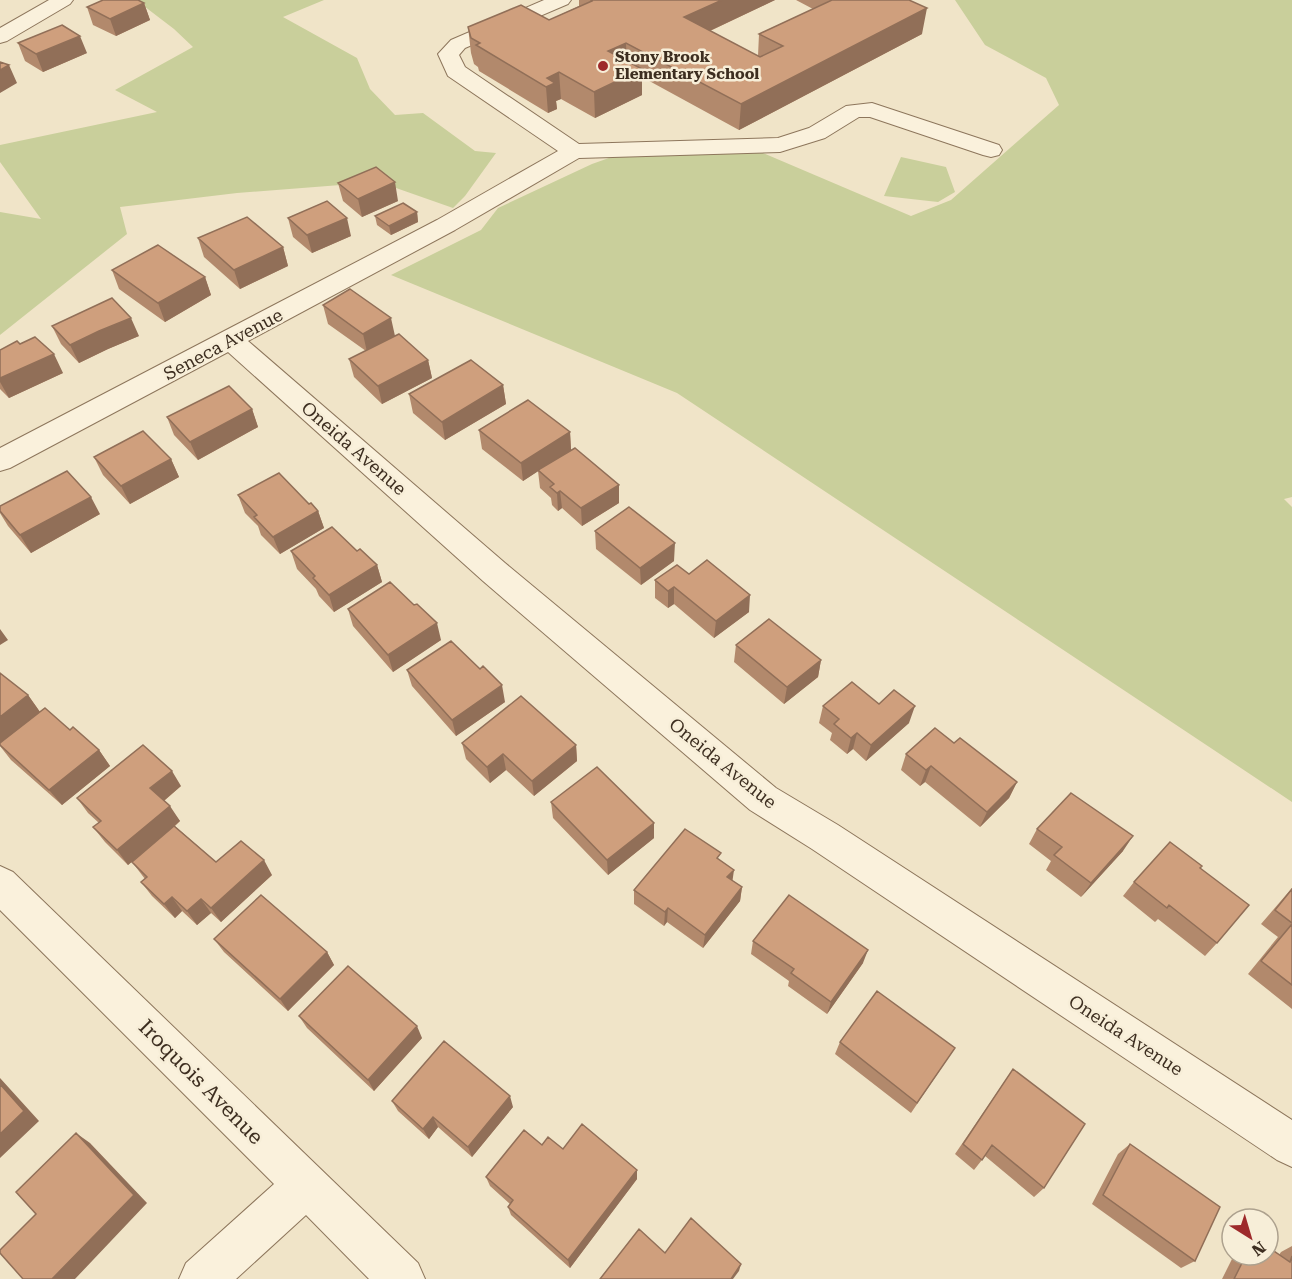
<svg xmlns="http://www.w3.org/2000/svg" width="1292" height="1279" font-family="'Roboto Serif',serif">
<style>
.green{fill:#c9cf9b}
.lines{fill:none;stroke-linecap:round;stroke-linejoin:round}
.minor-casing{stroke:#8d765c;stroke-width:2}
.minor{fill:#faf1dc;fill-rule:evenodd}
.wall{fill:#b2896c}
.shaded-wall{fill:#916f58}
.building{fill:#cf9f7d;stroke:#916f58;stroke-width:1.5}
.poi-dot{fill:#9e2a2b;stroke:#f7eed8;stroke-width:2}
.labels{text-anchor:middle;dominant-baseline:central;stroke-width:5;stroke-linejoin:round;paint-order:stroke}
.far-poi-label{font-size:15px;font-weight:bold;fill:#3d2e20;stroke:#f7eed8;text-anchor:start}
.street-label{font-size:18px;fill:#3d2e20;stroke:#f7eed8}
.near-street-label{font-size:21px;fill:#3d2e20;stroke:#f7eed8}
</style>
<rect width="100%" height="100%" fill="#f0e4c8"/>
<path class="green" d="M136,0h188l-41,17 74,41 13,31 25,26 28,-2 52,38 21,2 -31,43 -12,12 -74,-26 -142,11 -117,14 7,27 -127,101v-123l41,7 -41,-57v-17l157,-33 -42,-22 78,-43 -19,-18z
M955,0h337v497l-8,2 8,8v295l-615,-409 -286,-118 90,-45 17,-22 94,-44 31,-11h140l148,63 40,-16 108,-95 -13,-27 -61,-33z
M901,157l45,10 9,25 -17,10 -54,-6z"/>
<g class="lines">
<defs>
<path id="minor" d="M49,0h24l-3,4 -63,37 -7,2v-15z
M544,0h27l-3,4 -103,44 -6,7 6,12 114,77 199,-6 31,-10 37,-22 26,-3 127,42 3,5 -3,5 -8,2 -8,-2 -113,-38h-11l-34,21 -45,14 -201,6 -124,72 -207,111 257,222 271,225 62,37 454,295v47l-15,-7 -465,-311 -62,-39 -267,-229 -255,-229 -218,116 -10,3v-23l437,-228 121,-69 -110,-75 -10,-22 13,-14z
M0,866l13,6 405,391 7,16h-56l-63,-64 -70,64h-57l7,-16 88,-79 -274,-274z"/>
</defs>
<use href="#minor" class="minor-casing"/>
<use href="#minor" class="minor"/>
</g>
<path class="wall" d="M579,0h196l-65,31 48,25 1,-22 54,-25 -17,-9h113l13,34 -183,96 -97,-53v18l-47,23 -34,-19 -5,2 1,8 -9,4 -69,-42 -1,-4 -4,-3 -3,-11 -3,-26 81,-7 30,-14z
M144,3l6,17 -34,16 -23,-11 -6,-18z
M18,43l69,10 -44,19 -18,-11z
M338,183l60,18 -36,16 -19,-16z
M417,212l1,10 -27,13 -14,-10 -2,-9z
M288,218l63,18 -39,17 -19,-16z
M198,238l85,9 5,19 -48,23 -36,-32z
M112,270l93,7 6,18 -46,27 -46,-33z
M323,305l72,31 -7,4 40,20 4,18 -50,26 -28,-27 -5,-18 17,-8 -38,-27z
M52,326l87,10 -31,13 -29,14 -18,-19z
M0,350l63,23 -54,25 -9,-9z
M503,385l3,19 -61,36 -32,-27 -4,-19z
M252,409l6,18 -60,33 -24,-25 -7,-18z
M479,430l91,2 1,18 48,53 -37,23 -20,-18 -4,3 -6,-6 -1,-7 -11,-10 -2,-17 -15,10 -41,-32z
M94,457l77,2 8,18 -49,27 -27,-29z
M238,495l71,9 9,7 6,17 -44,26 -19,-19 -3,-9 -13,-13z
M0,506l100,8 -69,39 -23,-27 -8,-13z
M595,531l79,30 -33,24 -45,-36z
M291,551h66l20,14 5,17 -48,30 -15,-16 -3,-7 -19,-20z
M689,574l60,38 -35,26 -40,-34 -6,4 -13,-10v-18z
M348,609l93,31 -48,32 -40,-46z
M736,645l85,15 -3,17 -34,27 -50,-42z
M407,670l98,32 -49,34 -44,-50z
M28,695l12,17 59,38 11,16 -48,39 -51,-45 -11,-14z
M879,704l30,19 -43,38 -13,-12 -6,5 -17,-14 2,-7 -13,-10 4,-17z
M462,743l114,2 1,16 -43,35 -28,-26 -16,13 -24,-24z
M954,743l63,39 -8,16 -29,29 -55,-45 -5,4 -19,-16 5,-16z
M181,786l-17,15 16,20 -5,5 41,36 56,13 -51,47 -10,-9 -14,12 -15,-14 -7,7 -23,-22 -11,-14 4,-3 -13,-17 20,-17 -24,20 -23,-23 -12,-15 6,-4 -11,-10 -11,-15z
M551,802l103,36 -46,37 -55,-57z
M1037,829l86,22 -42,46 -35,-27 5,-9 -22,-17z
M720,860l12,21 10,6 -2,14 -37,47 -36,-26 -3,4 -30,-22v-14z
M1200,868l17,75 -12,13 -47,-37 -3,3 -32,-26 11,-14z
M1292,888v121l-44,-35 30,-37 -17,-13z
M214,939l113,13 7,13 -46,46 -64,-59z
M753,941l110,22 -36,51 -39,-28 1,-5 -38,-27z
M299,1016l123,22 -48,53 -67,-63z
M840,1042l115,6 -44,65 -76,-59z
M1013,1069l31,119 -10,9 -49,-41 -11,14 -19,-16z
M392,1101l121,6 -41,50 -34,-30 -9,12 -31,-28z
M1130,1144l65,117 -14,7 -89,-64 26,-50z
M542,1145l21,4 74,21v9l-67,89 -59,-53 -3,-8 2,-3 -20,-18 -4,-9z
M1292,1246v33h-70l12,-24h45l2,-3z"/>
<path class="shaded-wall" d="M722,0h53l-91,43v-26z
M144,3l6,17 -34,16 -6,-17z
M927,8l-5,26 -183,96 2,-26z
M80,36l7,17 -44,19 -7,-18z
M626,43l1,26 -19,-18z
M9,65l8,18 -17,10v-23z
M642,69v26l-47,23 -1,-26z
M559,72l2,27 -5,2 1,8 -9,4 -2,-26 1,-9z
M395,182l3,19 -36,16 -4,-18z
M417,212l1,10 -27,13 -2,-9z
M347,218l4,18 -39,17 -5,-18z
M283,247l5,19 -48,23 -6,-19z
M205,277l6,18 -46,27 -7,-19z
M131,318l8,18 -31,13 -29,14 -9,-18 29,-14z
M391,318l4,18 -28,16 -4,-18z
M54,354l9,19 -54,25 -9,-16v-4z
M428,360l4,18 -50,26 -4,-18z
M503,385l3,19 -61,36 -3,-18z
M252,409l6,18 -60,33 -8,-18z
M570,432l1,18 -48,31 -2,-18z
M171,459l8,18 -49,27 -9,-18z
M619,485v18l-37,23 -1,-18z
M560,491l2,17 -4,3 -1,-18z
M91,497l9,17 -69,39 -11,-18z
M318,511l6,17 -44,26 -7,-17z
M675,543l-1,18 -33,24 -1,-17z
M377,565l5,17 -48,30 -5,-17z
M674,587v17l-6,4v-17z
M750,595l-1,17 -35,26 2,-17z
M437,623l4,17 -48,32 -5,-17z
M0,629l8,11 -8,5z
M821,660l-3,17 -34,27 3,-17z
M502,685l3,17 -49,34 -4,-16z
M28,695l12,17 -40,32v-27z
M915,706l-6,17 -43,38 5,-16z
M857,733l-4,16 -6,5 4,-16z
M576,745l1,16 -43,35 -2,-15z
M99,750l11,16 -48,39 -13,-15z
M503,754l3,16 -16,13 -3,-16z
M931,766l-6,16 -5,4 6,-16z
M172,771l9,15 -21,18 -10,-16z
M1017,782l-8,16 -29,29 7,-15z
M170,806l10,15 -52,44 -11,-15z
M654,823v15l-46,37 -1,-15z
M1133,836l-10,15 -42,46 10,-14z
M264,860l8,15 -51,47 -10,-14z
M734,870l-2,14 -5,-7z
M742,887l-2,14 -37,47 2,-13z
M172,897l10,14 -7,7 -11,-14z
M201,899l10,14 -14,12 -10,-14z
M668,908l-1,14 -3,4 1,-14z
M868,950l-5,13 -36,51 4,-12z
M327,952l7,13 -46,46 -8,-12z
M417,1026l5,12 -48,53 -6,-11z
M0,1078l39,43 -39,37z
M510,1096l3,11 -41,50 -4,-10z
M433,1117l5,10 -9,12 -6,-10z
M76,1133l14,10 57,60 -72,76h-23z
M637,1170v9l-67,89 -2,-8z
M741,1264l-2,7 -6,8h-2z"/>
<path class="building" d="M103,0h35l6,3 -34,16 -23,-12z
M591,0h131l-38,17 76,40 23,-11 -24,-12 73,-34h77l18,8 -186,96 -115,-61 -18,8 34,18 -48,23 -35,-20 -12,6 8,5 -9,4 -70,-42 4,-2 -9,-5 -3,-11 53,-22 28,15 43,-19z
M62,25l18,11 -44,18 -18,-11z
M0,62l9,3 -9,5z
M376,167l19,15 -37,17 -20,-16z
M327,201l20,17 -40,17 -19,-17z
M403,203l14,9 -28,14 -14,-10z
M247,217l36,30 -49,23 -36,-32z
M158,245l47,32 -47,26 -46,-33z
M350,289l41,29 -28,16 -40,-29z
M112,298l19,20 -32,13 -29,14 -18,-19z
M399,334l29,26 -50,26 -29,-27z
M35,337l19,17 -54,24v-28l17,-9 3,3z
M471,360l32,25 -61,37 -33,-28z
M229,386l23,23 -62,33 -23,-25z
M528,400l42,32 -49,31 -42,-33z
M143,431l28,28 -50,27 -27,-29z
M575,448l44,37 -38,23 -21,-17 -3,2 -7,-6 4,-3 -16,-14z
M67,471l24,26 -71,38 -20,-24v-5z
M279,473l30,31 2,-1 7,8 -45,26 -19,-20 3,-2 -19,-20z
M629,507l46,36 -35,25 -45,-37z
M332,527l25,24 3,-2 17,16 -48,30 -16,-17 2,-2 -24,-25z
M707,560l43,35 -34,26 -42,-34 -6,4 -13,-11 22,-15 12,9z
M390,582l24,23 3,-1 20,19 -49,32 -40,-46z
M769,619l52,41 -34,27 -51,-42z
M451,641l29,28 3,-3 19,19 -50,35 -45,-50z
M0,673l28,22 -28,22z
M852,682l27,22 15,-14 21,16 -44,39 -14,-12 -6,5 -17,-14 5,-5 -16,-13z
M521,696l55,49 -44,36 -29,-27 -16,13 -25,-24z
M45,708l25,22 3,-3 26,23 -50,40 -49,-45v-2z
M935,728l19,15 6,-5 57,44 -30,30 -56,-46 -5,4 -20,-16z
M143,745l29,26 -22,17 20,18 -53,44 -24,-23 8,-6 -24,-23z
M597,767l57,56 -47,37 -56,-58z
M1071,793l62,43 -42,47 -37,-28 8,-8 -25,-18z
M174,826l42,36 25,-21 23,19 -53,48 -10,-9 -14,12 -15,-14 -8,7 -23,-22 6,-5 -15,-15z
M685,829l36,24 -4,5 17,12 -7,7 15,10 -37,48 -37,-27 -3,4 -31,-22z
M1170,842l32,24 -2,2 49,37 -32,38 -48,-38 -2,3 -33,-26z
M1292,889v34l-17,-13z
M261,895l66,57 -47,47 -66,-60z
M789,895l79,55 -37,52 -40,-29 3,-4 -41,-28z
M1292,924v61l-31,-24z
M348,966l69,60 -49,54 -69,-64z
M877,991l78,57 -38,55 -77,-61z
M444,1041l66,55 -42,51 -35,-30 -10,12 -31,-28z
M1013,1069l72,55 -41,64 -52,-43 -10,15 -19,-16z
M0,1084l24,27 -24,23z
M582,1124l55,46 -69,90 -60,-53 5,-7 -27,-23 38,-47 18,15 6,-8 15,12z
M76,1133l58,62 -82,84h-29l-23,-26v-3l36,-36 -20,-22z
M1130,1144l90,63 -25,54 -92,-66z
M691,1218l50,46 -10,15h-131l39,-50 26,24z
M1268,1247l22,15 2,-6v23h-58l12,-24h22z"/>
<circle class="poi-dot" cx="603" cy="66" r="6"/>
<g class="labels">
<g class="far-poi-label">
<text x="615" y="57">Stony Brook<tspan x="615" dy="17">Elementary School</tspan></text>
</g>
<g class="street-label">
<text transform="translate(223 344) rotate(-28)">Seneca Avenue</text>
<text transform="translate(354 448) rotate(41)">Oneida Avenue</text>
<text transform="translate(723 763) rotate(39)">Oneida Avenue</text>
<text transform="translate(1126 1035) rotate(33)">Oneida Avenue</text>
</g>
<g class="near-street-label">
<text transform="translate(201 1082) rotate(45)">Iroquois Avenue</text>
</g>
</g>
<g transform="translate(1250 1237) rotate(143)"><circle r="28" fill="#f7eed8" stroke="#ada18e" stroke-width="1.5"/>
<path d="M0-4.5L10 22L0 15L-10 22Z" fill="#9e2a2b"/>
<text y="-9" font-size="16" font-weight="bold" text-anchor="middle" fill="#3d2e20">N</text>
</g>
</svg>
